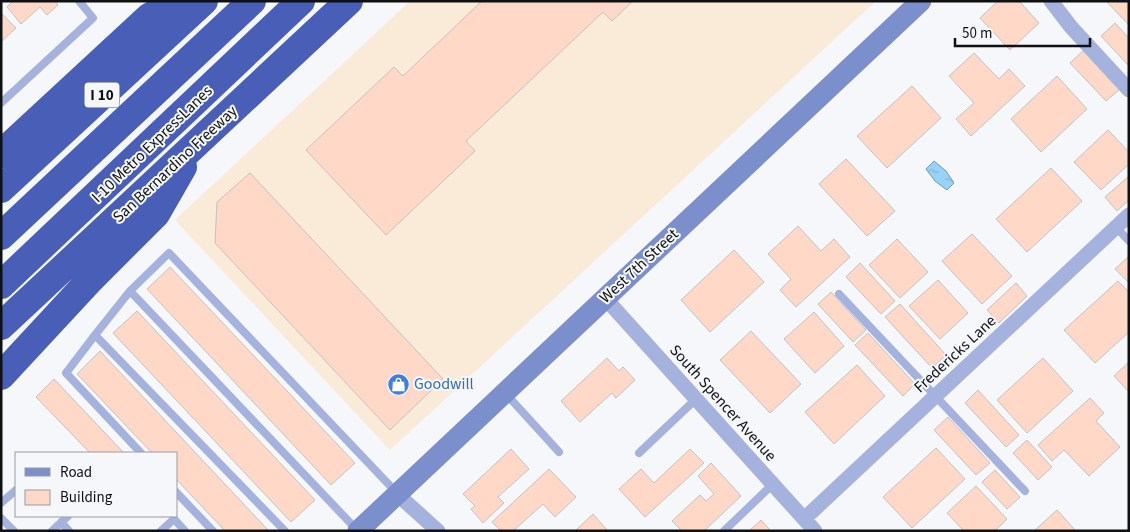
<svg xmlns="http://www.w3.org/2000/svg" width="1130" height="532" font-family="'Source Sans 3',sans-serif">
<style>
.commercial{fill:#faead8}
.water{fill:url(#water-ripples);stroke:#6e98b3}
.building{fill:#ffd8c8;stroke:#c5c1c0}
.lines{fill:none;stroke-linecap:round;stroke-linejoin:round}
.service{stroke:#a4b2dd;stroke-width:8}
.minor{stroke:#a4b2dd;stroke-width:15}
.secondary{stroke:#7c8fcd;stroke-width:21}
.motorway{stroke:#495fb7;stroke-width:28}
.labels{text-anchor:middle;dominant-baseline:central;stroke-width:4;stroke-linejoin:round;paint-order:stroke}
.shield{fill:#f5f7fa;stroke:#545557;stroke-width:1}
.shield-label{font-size:15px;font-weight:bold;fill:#0f1011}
.street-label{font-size:16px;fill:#0f1011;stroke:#f5f7fa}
.shop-label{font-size:16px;fill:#366cbe;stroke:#f5f7fa;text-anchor:start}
</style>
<defs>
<pattern id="water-ripples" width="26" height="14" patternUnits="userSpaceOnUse" patternTransform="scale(1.25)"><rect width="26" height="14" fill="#97d3f8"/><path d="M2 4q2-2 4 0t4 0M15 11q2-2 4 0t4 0" fill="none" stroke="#81b4d4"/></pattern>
</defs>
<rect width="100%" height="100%" fill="#f5f7fa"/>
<path class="commercial" d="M410,1h466l-486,449 -215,-230z"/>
<path class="water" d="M934,161l12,10 8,12 -7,7 -12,-9 -9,-12z"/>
<path class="building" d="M13,1h42l3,4 -11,10 -7,-8 -19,17 -14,-17z
M482,1h151l-21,20 -9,-9 -137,129 9,10 -89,84 -80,-85 88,-83 9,9z
M998,1h21l20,22 -29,27 -30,-32z
M1106,1h20l3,3v21z
M1,13l15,15 -15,14z
M1115,23l14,15v28l-28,-30z
M1084,50l36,39 -14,12 -36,-38z
M974,53l25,26 10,-10 16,17 -54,50 -15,-17 18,-16 -25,-27z
M1057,76l30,33 -46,43 -30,-33z
M912,86l29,32 -54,50 -30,-32z
M1108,130l21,22v12l-28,26 -27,-28z
M846,159l49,52 -28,25 -48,-52z
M1051,168l31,33 -55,51 -31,-33z
M250,173l193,206 -53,51 -175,-187 2,-41z
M1129,176v24l-12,11 -12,-14z
M798,226l23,25 13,-12 16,18 -54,50 -16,-17 11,-11 -23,-25z
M972,234l40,42 -30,28 -40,-43z
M897,239l31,33 -28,26 -31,-33z
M734,250l30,32 -54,50 -29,-32z
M1128,257l1,1v25l-14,-14z
M860,263l35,38 -14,13 -35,-37z
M170,267l185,196 -24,22 -184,-196z
M938,280l30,33 -28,26 -31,-33z
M1118,281l11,11v40l-34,31 -31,-33z
M1016,283l11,13 -28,27 -12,-13z
M831,292l35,38 -13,12 -35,-38z
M900,304l46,51 -14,13 -47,-51z
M137,311l178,189 -24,22 -178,-189z
M814,312l30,34 -29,27 -31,-34z
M751,331l50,53 -31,29 -50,-53z
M868,333l47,51 -12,12 -48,-51z
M100,351l169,180h-44l-49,-52v-26h-24l-75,-79z
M607,358l12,13 4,-4 12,13 -19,18 -4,-5 -32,29 -19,-21z
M1043,358l30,33 -46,42 -30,-33z
M1129,362v30l-15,-16z
M857,365l28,31 -51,48 -29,-32z
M54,379l70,74h-34l-54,-56z
M978,390l41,45 -13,12 -41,-44z
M1090,398l14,15 -8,8 24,26 -31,29 -25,-26 -12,11 -14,-16z
M948,417l42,46 -14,12 -42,-45z
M1027,440l25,27 -14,13 -25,-27z
M936,448l29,31 -53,49 -29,-31z
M511,449l18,20 -31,28 6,6 -21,20 -12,-14 4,-3 -12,-12z
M690,449l14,14 -59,54 -26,-28 22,-20 13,14z
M711,463l30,33 -37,35h-22l-10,-10 28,-26 6,6 8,-7 -16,-18z
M549,469l27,28 -21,20 -12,-13 -30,27h-12l-9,-9z
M995,470l25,27 -13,12 -25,-27z
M976,486l31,33 -12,12h-31l-17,-18z
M1057,510l19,21h-42z
M593,514l15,17h-33z
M761,520l10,11h-22z"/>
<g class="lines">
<path class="service" d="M1,103l92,-85 -14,-17
M1116,227l13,14
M130,291l-35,44 190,196
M839,294l186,197
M95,335l-29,38 75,80
M506,394l53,58
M639,453l57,-54
M176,492l37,39
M1,503l15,-13
M1,518l13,13
M61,522l8,9
M357,530l-227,-239 39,-38 227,239
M52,531l16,-15
M161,531l13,-12 11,12
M724,531l49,-47"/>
<path class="minor" d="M1051,1l20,26 58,63
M605,298l210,233
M397,494l41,37
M804,519l325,-304"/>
<path class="secondary" d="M358,531l563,-530"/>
<path class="motorway" d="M1,154l148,-137 27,-16
M1,189l203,-188
M1,236l251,-235
M1,285l300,-284
M1,326l348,-325
M1,376l90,-97 65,-65 27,-47"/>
</g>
<defs>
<symbol id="shop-disc" viewBox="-11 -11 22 22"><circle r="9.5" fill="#3f7fe0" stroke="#f5f7fa"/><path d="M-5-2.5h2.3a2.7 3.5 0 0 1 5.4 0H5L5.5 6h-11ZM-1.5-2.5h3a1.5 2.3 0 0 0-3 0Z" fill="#fff"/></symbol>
</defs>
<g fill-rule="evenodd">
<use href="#shop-disc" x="386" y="372" width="25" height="25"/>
</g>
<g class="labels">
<rect class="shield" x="84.5" y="82.5" width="35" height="25" rx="4"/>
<g class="shield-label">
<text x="102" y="95">I 10</text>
</g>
<g class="street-label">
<text transform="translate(152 144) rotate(-44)">I-10 Metro ExpressLanes</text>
<text transform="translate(175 164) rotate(-43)">San Bernardino Freeway</text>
<text transform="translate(639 266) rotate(-43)">West 7th Street</text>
<text transform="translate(955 354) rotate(-43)">Fredericks Lane</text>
<text transform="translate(723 403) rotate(48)">South Spencer Avenue</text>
</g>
<g class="shop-label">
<text x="414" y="384">Goodwill</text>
</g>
</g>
<rect width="1130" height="532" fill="none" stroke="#0f1011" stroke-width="5"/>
<rect x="15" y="452" width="162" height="65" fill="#f5f7fa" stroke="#999b9d"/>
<rect x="25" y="468" width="25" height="8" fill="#7c8fcd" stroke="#999b9d"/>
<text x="60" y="477" font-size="15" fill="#0f1011">Road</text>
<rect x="25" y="490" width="25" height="15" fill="#ffd8c8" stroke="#999b9d"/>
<text x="60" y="502" font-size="15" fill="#0f1011">Building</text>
<path d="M955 38v8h135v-8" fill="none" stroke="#0f1011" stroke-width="2.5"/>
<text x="962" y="38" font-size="15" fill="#0f1011" stroke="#f5f7fa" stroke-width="4" paint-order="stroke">50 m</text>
</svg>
